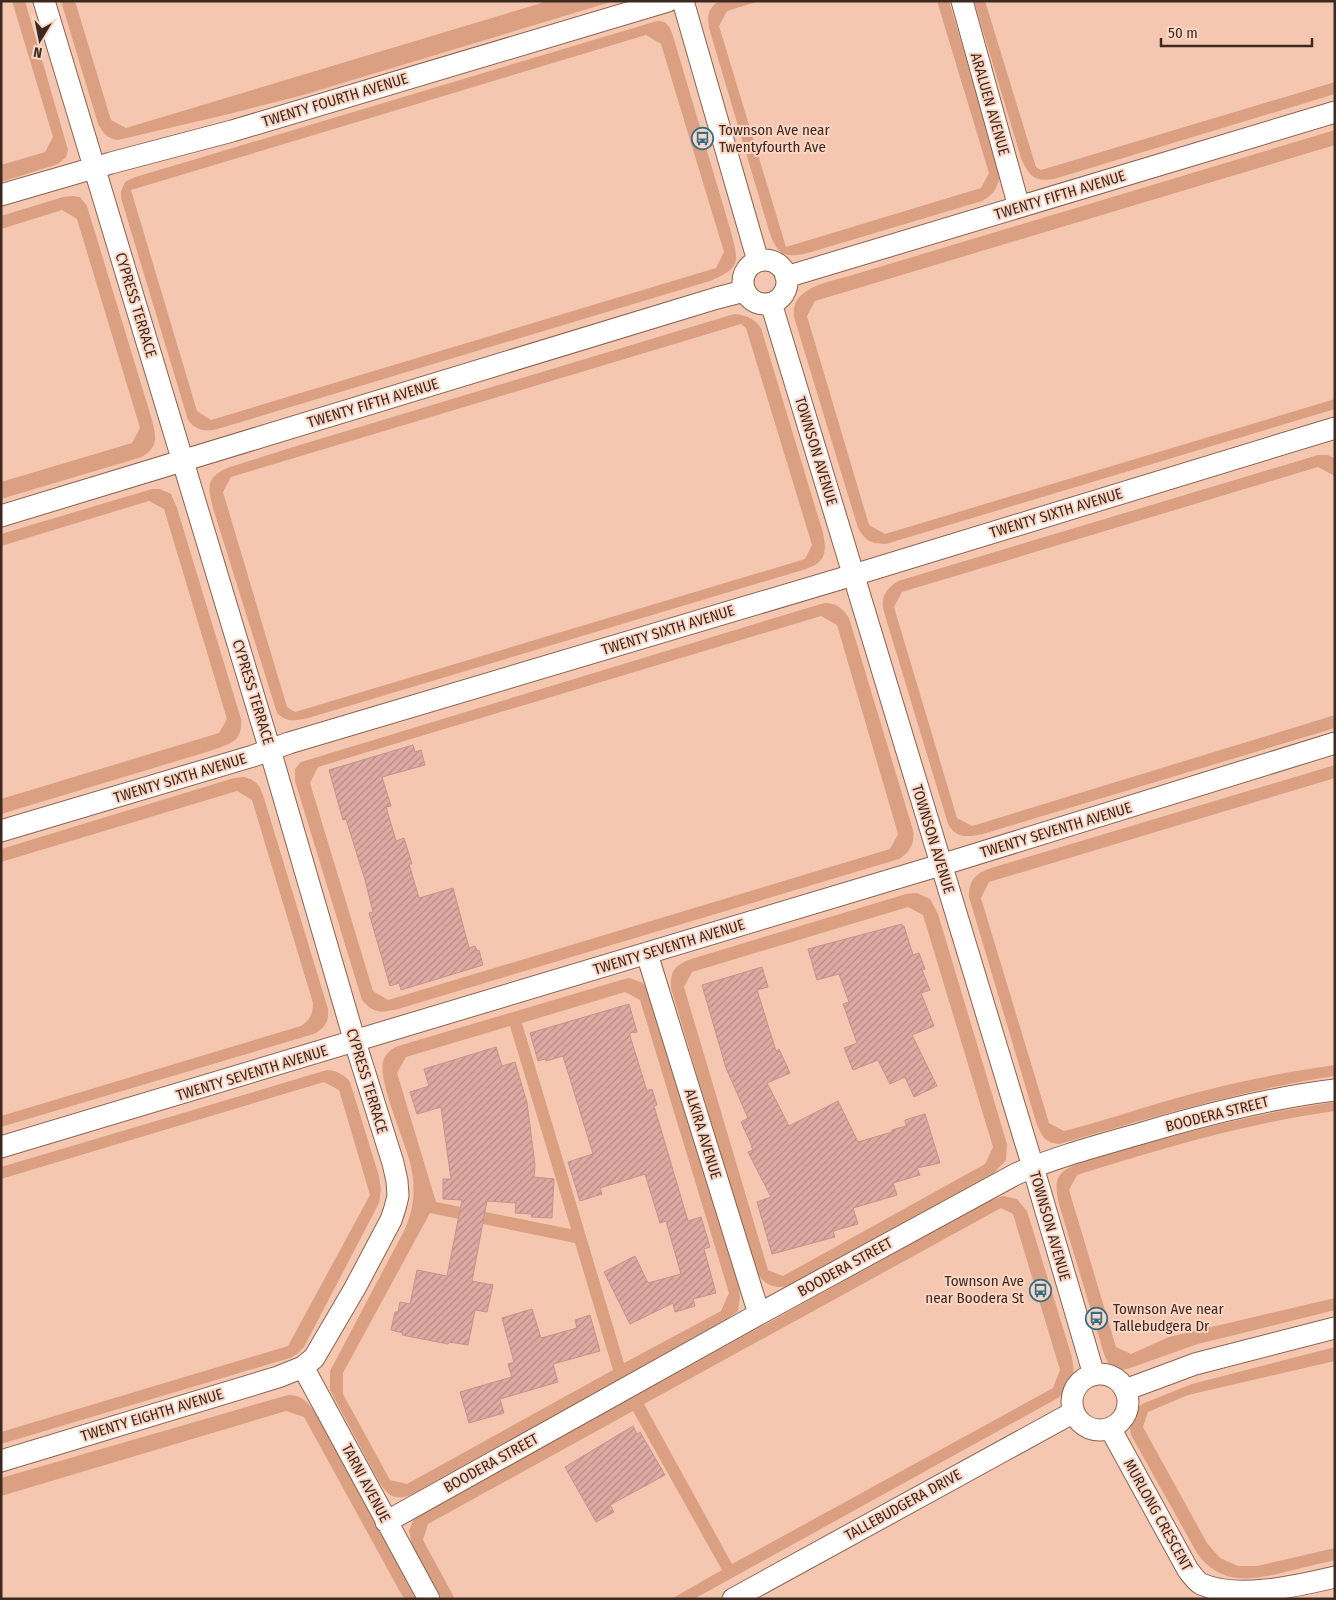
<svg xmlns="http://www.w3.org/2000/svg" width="1336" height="1600" font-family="'Fira Sans Condensed',sans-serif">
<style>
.grass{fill:#dba082;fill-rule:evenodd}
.building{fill:url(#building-hatch);stroke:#c5938b}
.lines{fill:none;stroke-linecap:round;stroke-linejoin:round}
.minor-casing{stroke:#8c634e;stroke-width:23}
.minor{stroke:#fff;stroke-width:21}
.labels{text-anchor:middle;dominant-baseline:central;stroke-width:4;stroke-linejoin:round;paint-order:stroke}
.street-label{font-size:15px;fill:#3c2a21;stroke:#fcd6c4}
.poi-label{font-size:15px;fill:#3c2a21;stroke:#fcd6c4;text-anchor:start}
</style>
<defs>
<pattern id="building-hatch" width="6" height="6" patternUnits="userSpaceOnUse" patternTransform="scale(1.25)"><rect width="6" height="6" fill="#deaaa3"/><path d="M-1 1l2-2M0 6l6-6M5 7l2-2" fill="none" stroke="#b58b84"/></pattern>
</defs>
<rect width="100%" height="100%" fill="#f6c7b0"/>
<path class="grass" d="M12,1h13l43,149 -2,7 -8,7 -57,18v-17l44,-13 8,-15z
M61,1h14l36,119 15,8 422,-127h66l-311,94 -70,18 -115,27c-11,-1 -15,-7 -20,-16z
M719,1h40l-32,10 -8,15 67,221 195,-59 8,-15 -52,-172h12l51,172c-1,13 -6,22 -18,28l-174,52c-21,5 -30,3 -38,-19l-61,-206c-2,-12 -1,-20 10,-27z
M974,1h11l51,166 5,3 294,-88v12l-281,85c-20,3 -25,-3 -33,-21z
M657,21c11,0 13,6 16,15l58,196c8,30 10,36 -21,49l-489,147c-14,4 -24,4 -33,-8l-67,-222v-7l4,-9 10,-5 51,-15zM646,35l15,9 63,208 -8,16 -505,152 -14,-9 -66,-221z
M1335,130v15l-520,156 -8,15 62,209 16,9 450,-135v10l-449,135c-14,0 -21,-3 -28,-16l-64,-211c-5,-31 40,-36 62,-43z
M73,196l7,1 7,9 65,214c4,17 7,26 -10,37l-141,42v-17l131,-39 8,-15 -63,-209 -15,-9 -61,19v-13l62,-19z
M734,314c12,1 20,4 27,14l62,205c4,19 3,29 -17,36l-494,148c-14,3 -24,7 -35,-4l-64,-205c-5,-20 -8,-30 14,-40l63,-20zM741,324l5,4 66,217 -7,14 -510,153 -8,-5 -64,-215 8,-15z
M1318,455h9l8,3v20l-2,-3 -15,-8 -416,125 -8,15 63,211 15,8 363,-111v13l-352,106c-15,3 -27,5 -35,-10l-64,-212c-4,-15 2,-23 14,-31z
M152,489h8l11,5 6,14 64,211c2,24 -12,25 -31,32l-209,63v-15l218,-66 8,-14 -63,-210 -15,-8 -148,45v-12z
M824,603c13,0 18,5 25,15l64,212c2,13 -3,22 -14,29l-501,150c-17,4 -24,5 -36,-9l-67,-219v-12l6,-7zM821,616l16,9 61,209 -8,15 -502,151 -15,-9 -63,-208 8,-16z
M1335,765v13l-346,104 -8,16 68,225 15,8c36,-9 71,-21 106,-31 54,-16 109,-27 165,-35v11c-94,14 -185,42 -276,68 -16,-2 -17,-8 -23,-22l-67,-225c-1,-16 7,-24 22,-29z
M244,777c13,3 16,9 20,21l64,211c1,13 -3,19 -14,25l-313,93v-11l300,-90c9,-6 12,-12 12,-23l-61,-203 -15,-9 -236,71v-13l233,-71z
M917,893l13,6 8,15 69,230 -1,16 -12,13 -202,112c-18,6 -31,-1 -38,-19l-83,-278c-1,-18 5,-23 20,-29l215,-65zM908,907l15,8 70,232 -8,17 -202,112 -15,-6 -84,-283 8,-15z
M629,978l12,4 5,4 17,51 75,246 2,14 -2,14 -16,12 -311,172c-18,6 -24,0 -33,-15l-48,-90v-19l74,-140c10,-21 12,-42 7,-64 -5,-25 -33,-84 -28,-105 2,-8 8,-13 15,-16l223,-66zM625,992l15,8 89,293 -8,18 -97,52 -102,-340zM510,1026l61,203h-1l-134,-27 -39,-129 9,-16zM430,1213l145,30 38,127 -206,114 -17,-4 -47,-86v-21z
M327,1070c9,0 18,5 23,12l29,94 2,13 -2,14 -75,144 -7,7 -7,4 -289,86v-12l287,-86 82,-151 -31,-105 -15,-8 -323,97v-12z
M1335,1102v9c-88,12 -174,38 -258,64l-8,15 47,157 15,7 38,-17 166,-39v12l-137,34 -71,25c-14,3 -18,-3 -23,-15l-45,-150c-7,-29 1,-34 26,-43 82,-24 165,-47 250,-59z
M1003,1196l14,3 10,12 44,143c5,19 3,32 -13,44l-364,201h-23l51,-29 -89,-159 -205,113 -5,16 32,59h-13l-30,-54 -3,-14 5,-13 575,-317zM1001,1208l12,6 47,156 -7,18 -321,176 -88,-160z
M1335,1347v14l-147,34 -40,17 -5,15 64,116 13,15 18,8h19l78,-18v12c-16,4 -31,7 -46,11 -35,9 -68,16 -92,-18l-66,-118c-3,-14 1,-25 13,-32l48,-19z
M288,1395c14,0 20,7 28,19l102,185h-14l-100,-182 -18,-6 -285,85v-18z"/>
<path class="building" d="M413,745l2,7 6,-2 4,15 -43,12 9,29 -5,1 10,34 8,-3 8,26h-3l10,34 34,-10 16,60 6,-2 2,5 2,-1 4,15 -82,25 -2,-7 -9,3 -21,-73 4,-1 -8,-32 -19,-61 -3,1 -14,-50z
M902,924v2h2l9,29 6,-2 6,16 -3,1 8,20 -9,3 13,33 -22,9 25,51 -23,11 -9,-20 -15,7 -12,-24 -25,10 -9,-22 13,-5 -14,-39 6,-2 -10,-28 -22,6 -9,-31z
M762,967l6,20 -11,3 19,61 3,-2 11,24 -23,10 22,43 49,-25 20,41 34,-10v-2l14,-4 -1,-6 20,-6 15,49 -23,5 3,7 -27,8 4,12 -44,13 5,16 -25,7 2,6 -63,17 -15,-52 14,-5 -23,-45 5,-2 -2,-4h1l-11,-24 7,-4 -22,-50 -24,-83z
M629,1004l8,28 -7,1v3l17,55 5,-2 5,16 -3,1 34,115 13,-4 9,30 -6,2 12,44 -23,6 2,7 -20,6 -2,-9 -43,21 -26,-52 31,-16 13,27 33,-9 -15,-53 -6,2 -15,-49 -45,14 2,6 -22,7 -12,-39 25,-8 -30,-98 -17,5 -1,-2 -7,2 -8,-28z
M496,1047l6,19 13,-4 12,41 8,62 -1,12 20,2 -2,39 -21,-1 1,-3 -17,-1 1,-10 -29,-2 -15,80 21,4 -6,27 -12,-2 -7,35 -19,-3 -1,2 -46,-9 1,-2 -12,-3 4,-18h3l2,-10 10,2 7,-34 30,6 15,-76 -19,-1v-20h8l-10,-72 -24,7 -7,-22 19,-6 -5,-17z
M532,1309l9,29 36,-10 -2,-8 15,-5 10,36 -47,13 5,18 -58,17 4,14 -35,10 -9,-31 52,-15 -4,-13 6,-2 -12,-44z
M633,1426l4,8 3,-2 25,43 -55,30 4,7 -18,10 -31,-55z"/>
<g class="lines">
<defs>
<path id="minor" d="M683,1l75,260
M962,1l57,206
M1,195l110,-32 121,-32 436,-130
M743 282a22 22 0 1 1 44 0a22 22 0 1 1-44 0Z
M786,277l549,-165
M771,303l262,864 61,208
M1,516l716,-218 27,-7
M1,831l252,-75 36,-13 581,-173 465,-142
M647,954l112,360
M1,1147l956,-287 378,-117
M303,1367l126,232
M1072 1402a28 28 0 1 1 56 0a28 28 0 1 1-56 0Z
M1125,1390l70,-26 140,-36
M1110,1428l78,142c4,5 8,11 13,14 37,16 95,2 134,-7
M1,1461l277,-84 25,-10 11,-9 41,-70 36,-68 4,-12 3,-12 -1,-15 -4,-18 -38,-121 -85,-292 -226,-749
M386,1522l373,-208 257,-140c40,-17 81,-28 123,-40 64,-19 129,-36 196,-44
M733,1599l341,-187"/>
</defs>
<use href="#minor" class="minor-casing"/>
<use href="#minor" class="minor"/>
</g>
<defs>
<symbol id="bus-ring" viewBox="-11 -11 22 22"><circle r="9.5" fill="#fcd6c4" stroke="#336e86" stroke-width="1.5"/><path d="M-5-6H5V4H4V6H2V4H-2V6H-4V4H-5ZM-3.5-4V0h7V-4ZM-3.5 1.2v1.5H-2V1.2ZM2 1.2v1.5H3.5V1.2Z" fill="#336e86"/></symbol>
</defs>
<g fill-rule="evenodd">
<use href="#bus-ring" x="690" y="126" width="25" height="25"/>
<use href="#bus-ring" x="1028" y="1278" width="25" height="25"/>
<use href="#bus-ring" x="1084" y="1306" width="25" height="25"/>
</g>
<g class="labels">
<g class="street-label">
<text transform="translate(335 100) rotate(-17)">TWENTY FOURTH AVENUE</text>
<text transform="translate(990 104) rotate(74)">ARALUEN AVENUE</text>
<text transform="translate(1060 195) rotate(-17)">TWENTY FIFTH AVENUE</text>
<text transform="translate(136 305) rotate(73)">CYPRESS TERRACE</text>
<text transform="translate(373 403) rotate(-17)">TWENTY FIFTH AVENUE</text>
<text transform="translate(816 451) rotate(73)">TOWNSON AVENUE</text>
<text transform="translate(1056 513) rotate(-17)">TWENTY SIXTH AVENUE</text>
<text transform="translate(668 630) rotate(-17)">TWENTY SIXTH AVENUE</text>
<text transform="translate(253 692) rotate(73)">CYPRESS TERRACE</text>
<text transform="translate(180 778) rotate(-17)">TWENTY SIXTH AVENUE</text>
<text transform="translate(1056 830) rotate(-17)">TWENTY SEVENTH AVENUE</text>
<text transform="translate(933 839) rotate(73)">TOWNSON AVENUE</text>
<text transform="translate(669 947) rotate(-17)">TWENTY SEVENTH AVENUE</text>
<text transform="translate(252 1073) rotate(-17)">TWENTY SEVENTH AVENUE</text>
<text transform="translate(367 1081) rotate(73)">CYPRESS TERRACE</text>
<text transform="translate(1217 1114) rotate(-14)">BOODERA STREET</text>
<text transform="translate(703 1134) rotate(73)">ALKIRA AVENUE</text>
<text transform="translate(1050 1226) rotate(74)">TOWNSON AVENUE</text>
<text transform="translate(845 1267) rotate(-29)">BOODERA STREET</text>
<text transform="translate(152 1415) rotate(-17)">TWENTY EIGHTH AVENUE</text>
<text transform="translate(491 1463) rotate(-29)">BOODERA STREET</text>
<text transform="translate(366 1483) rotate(62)">TARNI AVENUE</text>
<text transform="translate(903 1505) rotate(-29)">TALLEBUDGERA DRIVE</text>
<text transform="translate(1158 1515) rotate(61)">MURLONG CRESCENT</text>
</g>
<g class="poi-label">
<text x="719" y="130">Townson Ave near<tspan x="719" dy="17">Twentyfourth Ave</tspan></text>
<text x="1024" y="1281" text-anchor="end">Townson Ave<tspan x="1024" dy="17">near Boodera St</tspan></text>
<text x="1113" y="1309">Townson Ave near<tspan x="1113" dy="17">Tallebudgera Dr</tspan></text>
</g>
</g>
<rect width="1336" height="1600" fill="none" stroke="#3c2a21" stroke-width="5"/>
<g transform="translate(40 40) rotate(190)" stroke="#fcd6c4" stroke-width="4" paint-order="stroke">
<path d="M0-4L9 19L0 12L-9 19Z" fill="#3c2a21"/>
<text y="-8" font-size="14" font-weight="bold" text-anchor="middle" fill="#3c2a21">N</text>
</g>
<path d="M1161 38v8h151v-8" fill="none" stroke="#3c2a21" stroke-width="2.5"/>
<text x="1168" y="38" font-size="15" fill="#3c2a21" stroke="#fcd6c4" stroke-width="4" paint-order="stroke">50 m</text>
</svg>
